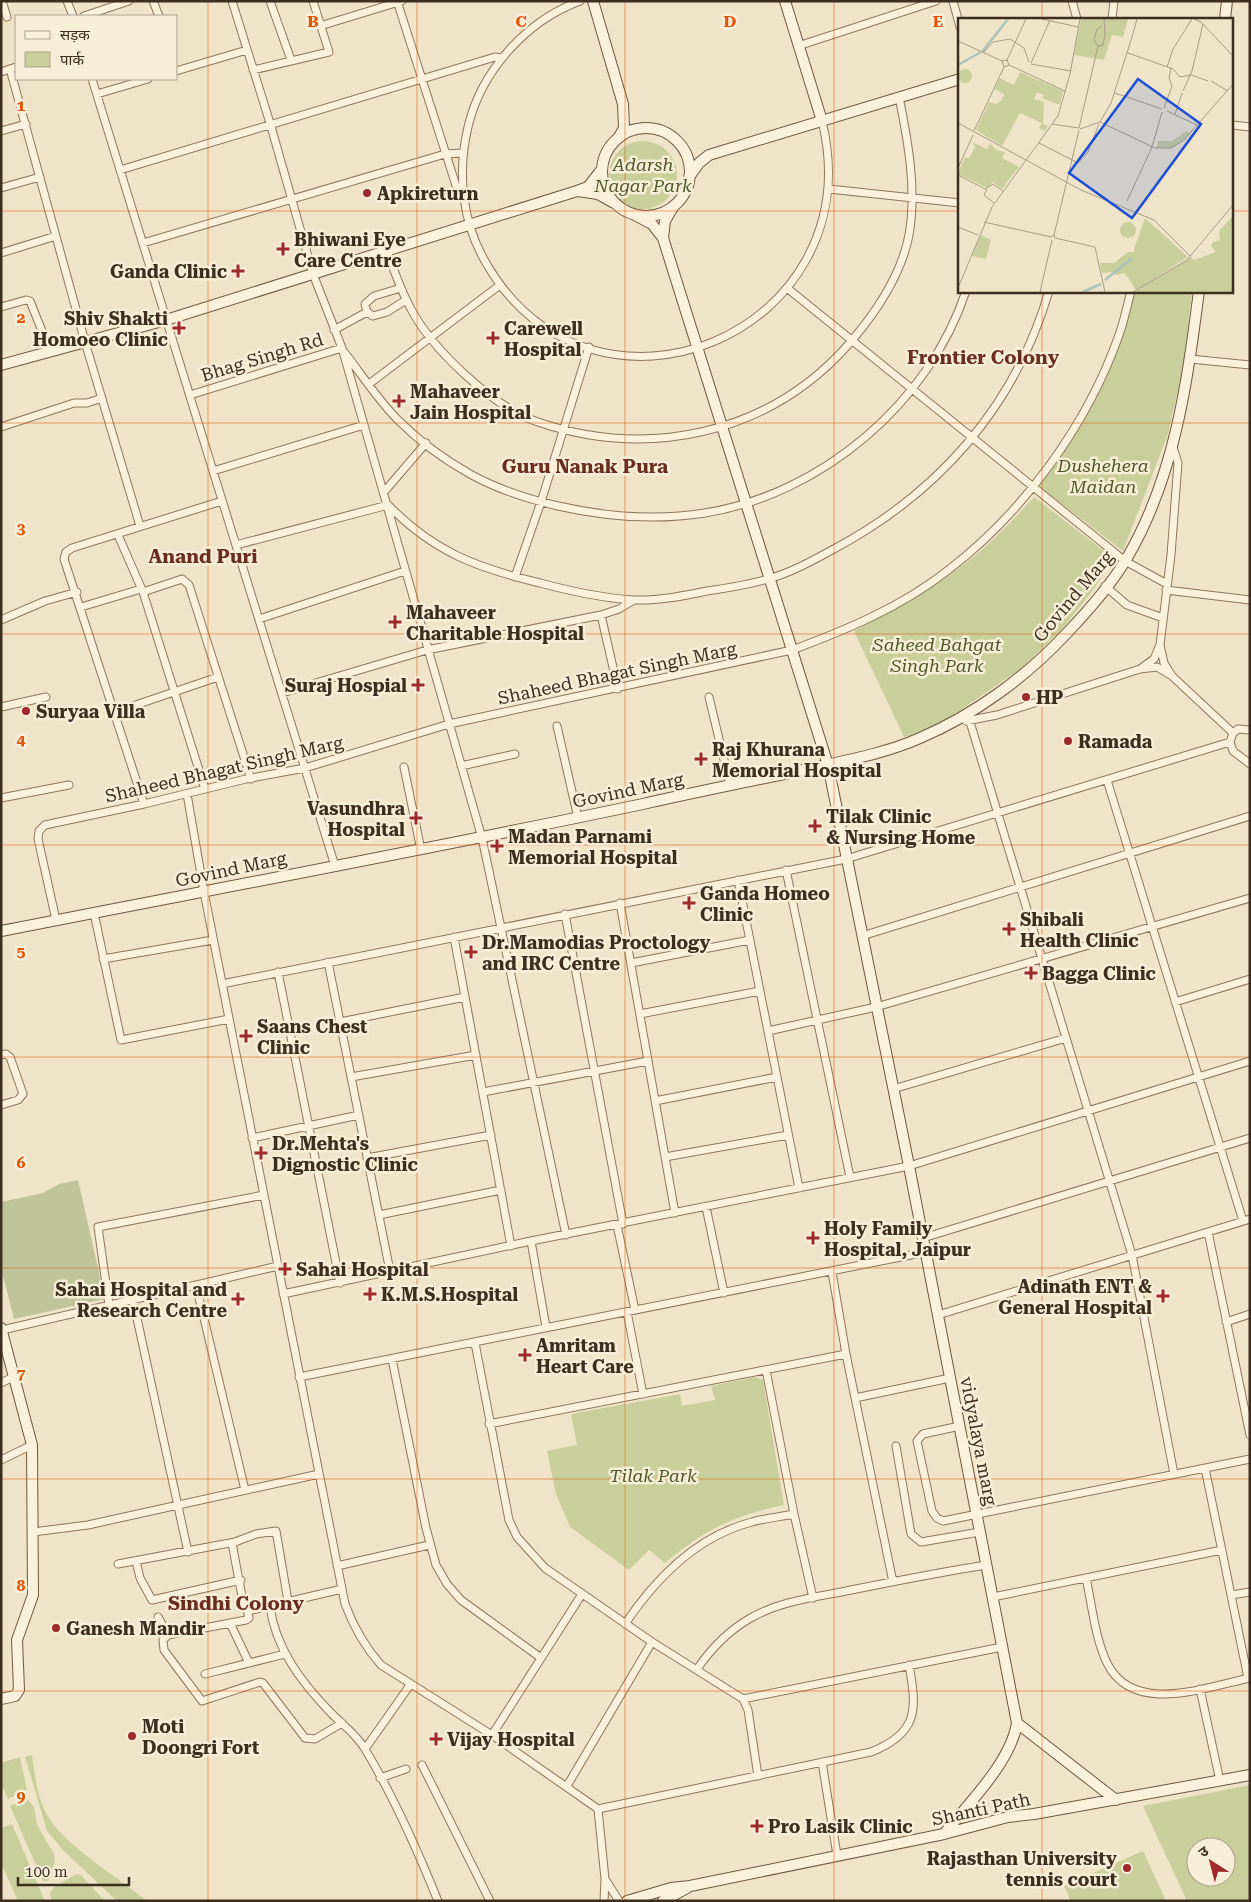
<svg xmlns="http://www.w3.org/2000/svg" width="1251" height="1902" font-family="'Roboto Serif','Noto Sans Devanagari',serif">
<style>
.green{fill:#c9cf9b;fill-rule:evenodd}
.cemetery{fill:#bfc49a}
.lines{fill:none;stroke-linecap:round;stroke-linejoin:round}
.street-casing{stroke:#8d765c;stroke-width:9}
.secondary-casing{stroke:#6f573f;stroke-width:12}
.street{stroke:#faf1dc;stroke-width:7}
.secondary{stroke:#faf1dc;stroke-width:10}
.grid{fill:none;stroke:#df570d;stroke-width:1;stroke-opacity:0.55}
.poi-dot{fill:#9e2a2b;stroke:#f7eed8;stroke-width:2}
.labels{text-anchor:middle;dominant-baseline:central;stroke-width:5;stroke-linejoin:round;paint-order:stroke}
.park-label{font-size:18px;font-style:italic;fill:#4d5a26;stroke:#f7eed8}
.poi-label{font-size:18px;font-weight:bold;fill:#3d2e20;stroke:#f7eed8;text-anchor:start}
.street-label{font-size:18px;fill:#3d2e20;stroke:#f7eed8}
.neighbourhood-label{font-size:19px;font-weight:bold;fill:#6b2e1e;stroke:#f7eed8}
.inset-river{fill:none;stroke:#a9c4bc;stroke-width:2.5}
.inset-road{fill:none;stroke:#a89b85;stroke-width:1}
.view{fill:#1d4ed8;fill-opacity:0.15;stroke:#1d4ed8;stroke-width:2.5}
.inset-edge{fill:none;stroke:#3d2e20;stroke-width:2.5}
.grid-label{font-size:16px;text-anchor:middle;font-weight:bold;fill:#df570d;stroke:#f7eed8;stroke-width:5;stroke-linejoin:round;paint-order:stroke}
</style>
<rect width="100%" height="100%" fill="#f0e4c8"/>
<path class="green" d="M609 175a34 34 0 1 1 68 0a34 34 0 1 1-68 0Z
M1131,291h61l-8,72 -16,71 -45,117 -87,-67c25,-35 52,-69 70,-107 12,-27 18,-57 25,-86z
M1034,497l79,61 -19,31 -32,40 -40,39 -95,65 -23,4 -50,-106c35,-18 70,-37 102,-61 29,-20 54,-47 78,-73z
M755,1377l8,3 21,125c-50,11 -79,24 -119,58l-16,-13 -20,20 -59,-43 -14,-33 -9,-43 30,-6 -6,-31 109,-20 2,12 33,-6 -4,-14z
M32,1755c3,20 5,42 15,60 18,31 72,63 100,86h-30l-54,-51 -16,-19 -22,-74z
M20,1757l7,33 -19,9 -7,-15v-21z
M1250,1785v116h-63l-44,-95zM1196,1847h30v30h-30z
M27,1799l7,8 3,18 17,29 1,8 -7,19h-5l-33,-75z
M12,1824l33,77h-27l-17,-38v-35z
M1143,1851l23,50h-95l-7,-15z
M76,1874l5,1 24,26h-53l-2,-8 3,-5z"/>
<path class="cemetery" d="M78,1180l27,119 -91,20 -13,-51v-66l42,-9 16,-9z"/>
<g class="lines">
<defs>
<path id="street" d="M2,1l5,16
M67,1l6,15
M153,1l6,15
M232,1l38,122 43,151 29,74 140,490 84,397
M270,1l21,59
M397,1l63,197
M580,1c-54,20 -99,70 -112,126 -11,46 -6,95 18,136 107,186 388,71 336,-142
M953,1l7,26
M1072,1l5,18
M84,16l45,-15
M1112,19l2,-18
M320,26l82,-25
M798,46l138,-45
M10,69l75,273 55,184
M253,70l76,-18 -16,-51
M176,71l71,-21
M1,72l15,-5
M92,79l243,787
M97,94l51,-15
M1232,125l18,2
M1,131l25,-7
M120,170l375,-113 7,1
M1,188l39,-11
M829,189l131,14
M143,243l302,-89 18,-1
M387,251c7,20 14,40 24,58 21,40 81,97 124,112 112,39 233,14 313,-76 27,-31 53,-68 61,-110 8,-45 -1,-94 -10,-138
M1,253l55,-17
M401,288l-27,8 -9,8 2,8 6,4 14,-4 19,-12
M787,288l338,273 42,23
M1,307l25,-7 4,1 20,50
M334,330l33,-18
M345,353c17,22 33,47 53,67 20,20 47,40 72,54 27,15 58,25 88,32 49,11 97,15 147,7 117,-19 224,-110 261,-222
M1190,359l60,6
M369,384l131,-99
M190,395l152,-47
M1,427l73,-24h13l15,-5
M213,471l151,-46
M384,492l42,-49
M118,535l25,57 62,197
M236,545l152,-40c46,47 89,63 152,78 30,8 62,15 93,17 25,1 50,-4 74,-9 21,-3 41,-6 61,-12 22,-6 44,-18 64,-29 106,-56 183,-143 217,-259
M515,577l26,-75 48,-155
M1105,586l22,19 36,13
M1166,590l84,10
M143,592l39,-13 7,6 62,194
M81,607l60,-18
M601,615l17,74
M259,619l146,-48
M1,620l44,-19 32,-9
M1160,645l4,18 8,13 61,57
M1140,669l14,-10 6,-14 11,-90 7,-92 -5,-16
M282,693l145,-43 174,-35 18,-6 15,-9
M709,697l21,88
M1,707l45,-10
M115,712l103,-35
M966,721l31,-6 143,-46 17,-2 15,9
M970,722l162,533 42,219
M557,726l21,92
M1250,730l-12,-1 -5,4 -3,9 3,9 17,13
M461,766l54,-12
M404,767l17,83
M1107,780l136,441
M187,794l17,98 141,712c9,24 19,42 36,61l111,70 106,74 7,70
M1,798l68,-13
M144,804l-80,-245 2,-7 6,-4 150,-47
M786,870l64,307
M738,880l61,308
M620,903l55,310
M94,913l27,127 108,-21
M565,914l58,310
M56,920l-18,-81 1,-8 6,-6 99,-21 102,-25 59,-11 144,-44 343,-74c54,-20 109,-43 155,-79 76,-58 140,-145 172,-236 5,-14 8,-29 12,-44
M862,936l388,-120
M454,937l57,309
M103,959l110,-19
M328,962l62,309
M631,963l119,-23
M278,972l62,311
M222,984l624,-125 384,-117
M1175,1002l75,-23
M640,1014l120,-23
M340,1022l125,-25
M768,1031l108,-24 374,-109
M1,1055l5,-1 4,3 13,37 -5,6 -17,5
M351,1077l125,-22
M893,1089l173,-51
M483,1092l165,-31
M655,1101l122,-24
M252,1138l107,-23
M665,1157l123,-22
M367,1158l124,-23
M706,1207l18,86
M379,1215l122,-25
M617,1225l18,85
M1208,1232l42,203
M923,1238l327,-100
M531,1241l15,86
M832,1272l14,82 47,228
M196,1285l49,205
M283,1294l248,-53 378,-75 341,-105
M133,1300l55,252
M109,1305l-11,-78 166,-32
M627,1312l16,82
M938,1315l312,-96
M1226,1322l24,-8
M2,1330l276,-64
M475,1343l34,177 8,17 28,31 107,74 91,57 5,11 10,66
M392,1359l34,169 10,37 11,19 14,16 80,58
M766,1370l28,144 19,84
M299,1377l627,-125
M1,1383l14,-7
M855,1398l95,-20
M489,1424l357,-70
M960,1426l-37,8 -6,7 15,70 5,7 6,3 307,-62
M896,1446l15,88 10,8 59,-10
M1,1460l31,-15
M1205,1468l43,210
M33,1532l55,-7 231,-51
M232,1543l11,59 4,6 5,2 90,-21
M136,1561l4,17 12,22 89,-20
M118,1564l117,-22 21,-8 20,-3 12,70
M337,1566l92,-21
M1086,1578c6,27 9,60 21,85 26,53 99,24 143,15
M1231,1595l19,-3
M993,1597l229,-47
M270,1606c5,42 32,77 61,107 12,12 26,22 34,36 29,48 52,100 73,152
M158,1617l10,18 -5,5 1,10 38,51 58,-19 3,1 42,55 10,1 27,-16
M230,1623l19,40
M625,1624c31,-46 72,-88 127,-102 13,-4 28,-5 42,-8
M168,1635l78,-15 3,-2 -2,-10
M697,1669c14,-20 31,-38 52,-50 30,-18 68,-22 102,-29 45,-9 90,-18 135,-25
M205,1674l80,-20
M1200,1689l20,92
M743,1699l259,-52
M492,1735l90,-141
M365,1749l45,-64
M822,1762l15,93
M422,1765l68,136
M380,1778l26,-9
M567,1786l85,-144
M598,1809l273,-57c48,-19 46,-43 38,-87
M604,1901l1,-22 14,22"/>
<path id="secondary" d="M593,1l30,103 1,24 -5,9
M785,1l37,120
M1225,19l2,-18
M602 172a44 44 0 1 1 88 0a44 44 0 1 1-88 0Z
M689,177l10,-14 10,-8 251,-76
M578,191l20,3 14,8
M633,214l19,10 11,14 165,527 81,401 108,557c-6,39 -49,81 -73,111
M663,238l2,-17 8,-14
M1,365l165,-45 411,-129 11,-4 14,-18
M1,931c214,-42 428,-82 642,-127 53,-12 107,-23 161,-34 39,-9 80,-16 116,-32 54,-23 106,-61 146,-104 22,-23 45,-49 61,-76 48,-82 60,-175 72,-267
M1,1328l31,117 1,150 -16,45 2,50 -4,6 -14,3
M1017,1723l99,77
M627,1901l44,-13 19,-2 254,-52 64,-17 26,-3 216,-39
M663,1901l24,-13"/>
</defs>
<use href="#street" class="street-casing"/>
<use href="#secondary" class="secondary-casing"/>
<use href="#street" class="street"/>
<use href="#secondary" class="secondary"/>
</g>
<path class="grid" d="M208,1v1900M417,1v1900M625,1v1900M834,1v1900M1042,1v18M1,211h959M1232,211h18M1042,291v1610M1,423h1249M1,634h1249M1,845h1249M1,1057h1249M1,1268h1249M1,1479h1249M1,1691h1249"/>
<g class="poi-dot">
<circle cx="367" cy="193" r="5"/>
<path d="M280.5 241.5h5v5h5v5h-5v5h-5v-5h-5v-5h5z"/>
<path d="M235.5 263.5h5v5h5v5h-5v5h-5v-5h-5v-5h5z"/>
<path d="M176.5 320.5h5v5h5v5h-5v5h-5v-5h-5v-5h5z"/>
<path d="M490.5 330.5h5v5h5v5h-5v5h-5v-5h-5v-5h5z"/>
<path d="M396.5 393.5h5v5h5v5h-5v5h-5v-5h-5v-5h5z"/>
<path d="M392.5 614.5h5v5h5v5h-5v5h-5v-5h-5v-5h5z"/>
<path d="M415.5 677.5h5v5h5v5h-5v5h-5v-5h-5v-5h5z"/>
<circle cx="1026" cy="697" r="5"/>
<circle cx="26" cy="711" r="5"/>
<circle cx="1068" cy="741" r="5"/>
<path d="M698.5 751.5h5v5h5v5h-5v5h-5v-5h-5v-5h5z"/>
<path d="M413.5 810.5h5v5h5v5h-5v5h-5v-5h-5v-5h5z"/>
<path d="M812.5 818.5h5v5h5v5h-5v5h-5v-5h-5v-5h5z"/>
<path d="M494.5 838.5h5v5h5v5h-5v5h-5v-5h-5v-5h5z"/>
<path d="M686.5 895.5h5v5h5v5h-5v5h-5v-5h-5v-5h5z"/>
<path d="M1006.5 921.5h5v5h5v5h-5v5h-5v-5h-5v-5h5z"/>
<path d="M468.5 944.5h5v5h5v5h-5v5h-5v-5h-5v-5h5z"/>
<path d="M1028.5 965.5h5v5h5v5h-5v5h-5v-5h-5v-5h5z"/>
<path d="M243.5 1028.5h5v5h5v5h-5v5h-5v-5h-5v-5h5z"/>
<path d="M258.5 1145.5h5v5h5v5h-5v5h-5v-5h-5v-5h5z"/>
<path d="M810.5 1230.5h5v5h5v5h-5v5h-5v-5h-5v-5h5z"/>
<path d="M282.5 1261.5h5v5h5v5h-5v5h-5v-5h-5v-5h5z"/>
<path d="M367.5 1286.5h5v5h5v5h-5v5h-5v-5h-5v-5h5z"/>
<path d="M1160.5 1288.5h5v5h5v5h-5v5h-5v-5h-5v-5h5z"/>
<path d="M235.5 1291.5h5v5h5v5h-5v5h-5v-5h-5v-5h5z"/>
<path d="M522.5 1347.5h5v5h5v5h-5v5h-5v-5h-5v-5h5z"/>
<circle cx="56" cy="1628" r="5"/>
<circle cx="132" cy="1736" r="5"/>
<path d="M433.5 1731.5h5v5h5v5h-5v5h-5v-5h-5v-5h5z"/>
<path d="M754.5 1818.5h5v5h5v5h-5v5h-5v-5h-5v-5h5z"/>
<circle cx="1127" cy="1868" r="5"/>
</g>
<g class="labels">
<g class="park-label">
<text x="643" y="164">Adarsh<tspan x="643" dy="21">Nagar Park</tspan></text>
<text x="1103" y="465">Dushehera<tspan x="1103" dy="21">Maidan</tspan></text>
<text x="937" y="644">Saheed Bahgat<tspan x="937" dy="21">Singh Park</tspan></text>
<text x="653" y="1475">Tilak Park</text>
</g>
<g class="poi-label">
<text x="377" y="193">Apkireturn</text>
<text x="294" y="239">Bhiwani Eye<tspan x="294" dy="21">Care Centre</tspan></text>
<text x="227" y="271" text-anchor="end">Ganda Clinic</text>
<text x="168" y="318" text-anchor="end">Shiv Shakti<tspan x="168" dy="21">Homoeo Clinic</tspan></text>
<text x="504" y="328">Carewell<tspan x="504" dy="21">Hospital</tspan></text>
<text x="410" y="391">Mahaveer<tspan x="410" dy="21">Jain Hospital</tspan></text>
<text x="406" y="612">Mahaveer<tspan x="406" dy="21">Charitable Hospital</tspan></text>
<text x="407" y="685" text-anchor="end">Suraj Hospial</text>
<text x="1036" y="697">HP</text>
<text x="36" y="711">Suryaa Villa</text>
<text x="1078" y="741">Ramada</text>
<text x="712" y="749">Raj Khurana<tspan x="712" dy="21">Memorial Hospital</tspan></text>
<text x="405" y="808" text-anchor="end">Vasundhra<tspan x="405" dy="21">Hospital</tspan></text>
<text x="826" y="816">Tilak Clinic<tspan x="826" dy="21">&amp; Nursing Home</tspan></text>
<text x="508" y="836">Madan Parnami<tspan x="508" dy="21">Memorial Hospital</tspan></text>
<text x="700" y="893">Ganda Homeo<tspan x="700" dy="21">Clinic</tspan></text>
<text x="1020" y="919">Shibali<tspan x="1020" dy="21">Health Clinic</tspan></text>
<text x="482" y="942">Dr.Mamodias Proctology<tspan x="482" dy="21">and IRC Centre</tspan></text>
<text x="1042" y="973">Bagga Clinic</text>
<text x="257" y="1026">Saans Chest<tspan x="257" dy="21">Clinic</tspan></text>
<text x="272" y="1143">Dr.Mehta's<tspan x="272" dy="21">Dignostic Clinic</tspan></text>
<text x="824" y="1228">Holy Family<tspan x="824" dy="21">Hospital, Jaipur</tspan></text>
<text x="296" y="1269">Sahai Hospital</text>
<text x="1152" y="1286" text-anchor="end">Adinath ENT &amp;<tspan x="1152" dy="21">General Hospital</tspan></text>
<text x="227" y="1289" text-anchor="end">Sahai Hospital and<tspan x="227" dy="21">Research Centre</tspan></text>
<text x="381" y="1294">K.M.S.Hospital</text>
<text x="536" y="1345">Amritam<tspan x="536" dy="21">Heart Care</tspan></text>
<text x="66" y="1628">Ganesh Mandir</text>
<text x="142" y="1726">Moti<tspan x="142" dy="21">Doongri Fort</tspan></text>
<text x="447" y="1739">Vijay Hospital</text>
<text x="768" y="1826">Pro Lasik Clinic</text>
<text x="1117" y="1858" text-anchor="end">Rajasthan University<tspan x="1117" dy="21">tennis court</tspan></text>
</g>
<g class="street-label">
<text transform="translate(262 357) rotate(-17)">Bhag Singh Rd</text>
<text transform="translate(1073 596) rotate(-50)">Govind Marg</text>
<text transform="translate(617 673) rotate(-12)">Shaheed Bhagat Singh Marg</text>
<text transform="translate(224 769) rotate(-13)">Shaheed Bhagat Singh Marg</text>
<text transform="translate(628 790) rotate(-12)">Govind Marg</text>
<text transform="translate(231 869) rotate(-12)">Govind Marg</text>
<text transform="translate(979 1441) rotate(79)">vidyalaya marg</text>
<text transform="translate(981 1809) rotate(-12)">Shanti Path</text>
</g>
<g class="neighbourhood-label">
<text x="983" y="357">Frontier Colony</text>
<text x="585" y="466">Guru Nanak Pura</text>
<text x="203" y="556">Anand Puri</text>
<text x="236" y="1603">Sindhi Colony</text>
</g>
</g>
<g transform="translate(958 18)">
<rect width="275" height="275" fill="#f0e4c8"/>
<path d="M123,1h47l-5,18 -11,-2 -8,25 -30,-5zM0 58a7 7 0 1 1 14 0a7 7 0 1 1-14 0ZM62,54l43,19 -3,14 -18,-7 2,-3 -7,-3 -3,7 10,3 -1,22 5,2 -3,5 -6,-3 3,-5 -22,-10 -18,33 -26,-16 13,-28 7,2 6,-4 2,-6 -10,-5 6,-11 14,7zM229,113l3,3 -16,13 -17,1 1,-7h14zM14,124l15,7 3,-6 6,7 9,2 -3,6 17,9 -17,22 -9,-7 -6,6 -29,-14 6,-16h5l6,-11zM275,198v76h-99l57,-35 3,3 22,-8 -5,-6 2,-4 7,-2 -1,-9zM187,200l43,39 -52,33 -11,-17 -8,2 -6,-3 -9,1 -2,-10h14l14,-11h5zM162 212a8 8 0 1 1 16 0a8 8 0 1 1-16 0ZM23,217l10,5 -5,19 -14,-3z" fill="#c9cf9b"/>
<path class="inset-river" d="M24,34l26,-33M0,47l23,-13M147,262l27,-22M125,274l18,-8"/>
<path class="inset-road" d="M84,1l36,8M236,1l7,3 32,34M174,19l5,-18M0,23l44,20M140,28l5,-1 2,-11 -1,-15M25,35l10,-11 17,-3 14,9 5,14M170,35l45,16 7,8 11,-2 17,6M49,42l-5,1 2,6 5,-2 -2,-5 19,-41M73,45l19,-43M73,46l40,7M51,47l56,26M209,49l6,-18 19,-30M253,63l17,10M225,73l9,-20 11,-47M157,75l47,16M206,90l8,-22 -3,-8 2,-10M209,93l30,14M217,96l7,-21M142,104l11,-19 21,-66M0,105l123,67 73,30 36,36M94,106l27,4M121,110l19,-82 -4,-6 3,-11 5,-3M122,111l20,-7 55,26h16l13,-8 49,-56M16,113l30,-64M81,125l39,20 10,-11 11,-28M0,150l15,-33M0,157l27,14 8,-5 10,7M29,171l-3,6 10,8M169,183l25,-54 10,-35M26,204l67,15 3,-2 1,3 40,9 10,45M0,209l20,8M96,217l25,-105M0,270l34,-81 66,-91 12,-42 10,-55M82,274l12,-52M175,274l54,-32 46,-55"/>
<path class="view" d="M180,61l63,45 -69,94 -63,-45z"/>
<rect width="275" height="275" class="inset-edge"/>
</g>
<g class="grid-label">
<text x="313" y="27">B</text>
<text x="521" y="27">C</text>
<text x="730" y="27">D</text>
<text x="938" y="27">E</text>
<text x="21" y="111">1</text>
<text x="21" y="323">2</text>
<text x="21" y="534">3</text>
<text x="21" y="745">4</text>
<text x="21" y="957">5</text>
<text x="21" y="1168">6</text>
<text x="21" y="1379">7</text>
<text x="21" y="1591">8</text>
<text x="21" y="1802">9</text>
</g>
<rect width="1251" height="1902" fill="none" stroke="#3d2e20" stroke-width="5"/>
<rect x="15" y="15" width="162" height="65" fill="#f7eed8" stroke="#ada18e"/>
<rect x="25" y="31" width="25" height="8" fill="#faf1dc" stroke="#ada18e"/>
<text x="60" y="40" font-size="15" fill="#3d2e20">सड़क</text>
<rect x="25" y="52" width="25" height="15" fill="#c9cf9b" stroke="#ada18e"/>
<text x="60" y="65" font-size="15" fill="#3d2e20">पार्क</text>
<g transform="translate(1211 1862) rotate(324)"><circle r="24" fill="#f7eed8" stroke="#ada18e"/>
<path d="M0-4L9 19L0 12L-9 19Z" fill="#9e2a2b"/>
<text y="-8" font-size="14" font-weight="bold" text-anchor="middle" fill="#3d2e20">उ</text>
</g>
<path d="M18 1877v8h111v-8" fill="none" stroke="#3d2e20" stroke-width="2.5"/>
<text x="25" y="1877" font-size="15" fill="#3d2e20" stroke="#f7eed8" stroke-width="4" paint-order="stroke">100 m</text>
</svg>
